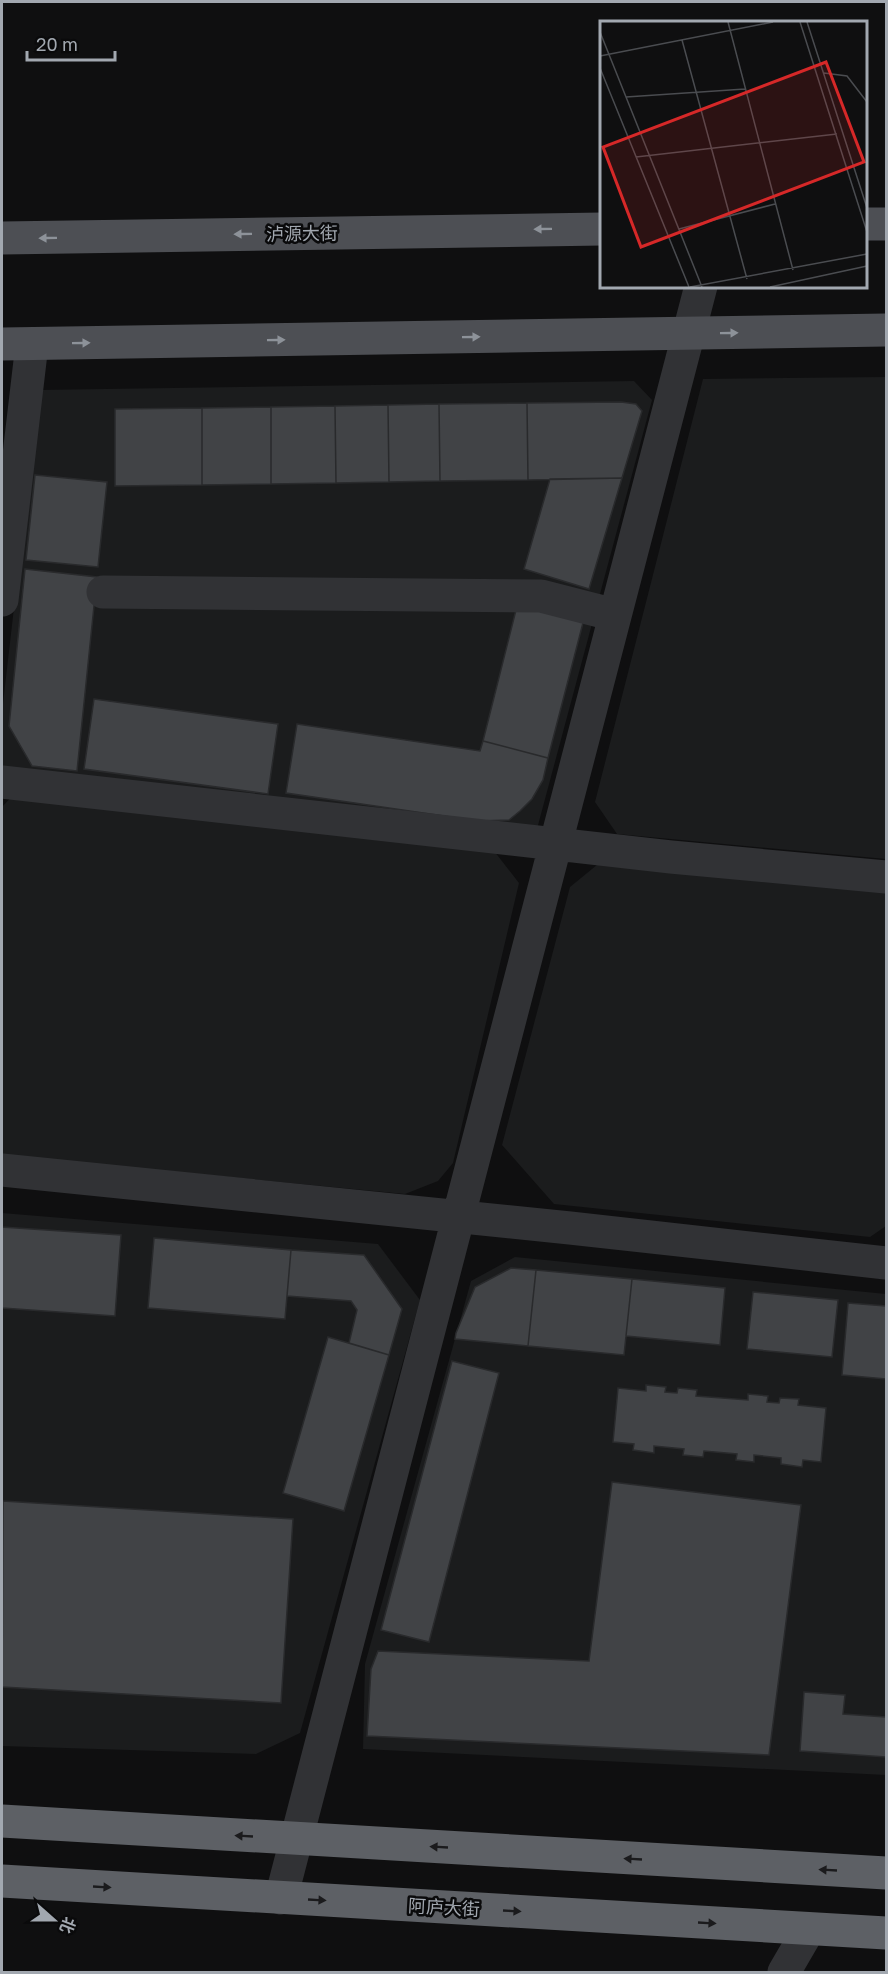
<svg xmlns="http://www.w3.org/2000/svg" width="888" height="1974" font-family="'Golos Text','Noto Sans SC',sans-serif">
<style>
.built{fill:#1b1c1d}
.building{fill:#414346;stroke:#292a2c;stroke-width:1.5}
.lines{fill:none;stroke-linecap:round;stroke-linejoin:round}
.minor{stroke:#313235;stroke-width:33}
.major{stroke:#4d4f54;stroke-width:33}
.highway{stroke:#5d6065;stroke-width:33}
.oneway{fill:#8d9299}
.oneway2{fill:#1b1b1d}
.labels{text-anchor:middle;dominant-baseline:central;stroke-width:5;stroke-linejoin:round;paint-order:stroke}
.street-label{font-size:18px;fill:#a2a8b0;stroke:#0a0a0b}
.inset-road{fill:none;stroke:#4a4c50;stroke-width:1.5}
.view{fill:#d62828;fill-opacity:0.15;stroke:#d62828;stroke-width:3}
.inset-edge{fill:none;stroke:#a2a8b0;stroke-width:3}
</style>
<rect width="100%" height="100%" fill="#0f0f10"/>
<path class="built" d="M886,377v482l-269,-25 -22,-32 108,-423z
M634,381l18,19 -115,429 -535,-59v-58l37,-322z
M17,791l474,56 28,36 -66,280 -15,18 -33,13 -403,-39v-348z
M603,860l283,27v339l-16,11 -316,-33 -52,-59 68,-258z
M2,1213l376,31 42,56 -120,433 -44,21 -254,-8z
M515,1257l371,37v481l-523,-26 2,-85 106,-383z"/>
<path class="building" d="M621,402l15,2 6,7 -20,67 -94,2 -1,-77z
M527,403l1,77 -88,1 -1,-77z
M439,404l1,77 -51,1 -1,-77z
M388,405l1,77 -53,1 -1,-77z
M335,406l1,77 -65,1v-77z
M271,407v77l-69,1v-77z
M202,408v77l-87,1v-77z
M35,475l72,7 -9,85 -72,-7z
M622,478l-33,111 -65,-20 26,-90z
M25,569l72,8 -20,194 -45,-5 -23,-40z
M518,602l66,17 -36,139 -65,-17z
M94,699l184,25 -10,70 -184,-25z
M297,724l183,27 3,-10 65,17 -5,22 -11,19 -12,12 -11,9 -31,1 -192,-28z
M2,1219v8l119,8 -6,81 -113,-8z
M154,1238l137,12 -6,69 -137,-11z
M291,1250l73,5 38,54 -13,46 -40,-12 8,-33 -6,-9 -64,-5z
M511,1268l25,2 -8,76 -73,-7 1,-6 19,-46z
M536,1270l96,9 -8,76 -96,-9z
M632,1279l93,9 -5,57 -94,-9z
M753,1292l85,8 -6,57 -85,-8z
M848,1303l38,3v73l-44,-4z
M328,1337l61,18 -45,156 -61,-18z
M452,1361l47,12 -70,269 -48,-12z
M646,1385l20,2 -1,5 12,1 1,-5 19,2 -1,6 52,4v-6l20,2 -1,6 12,1 1,-5 19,1 -1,6 28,3 -5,54 -18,-2 -1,7 -21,-3v-6l-27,-3v7l-18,-2 1,-6 -33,-3 -1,6 -20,-2 1,-6 -30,-3v7l-21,-3 1,-6 -21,-2 5,-54 28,3z
M612,1482l189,23 -32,250 -402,-19 4,-67 7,-18 211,10z
M3,1501l290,18 -12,184 -279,-16z
M804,1692l41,3 -2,19 43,3v40l-86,-6z"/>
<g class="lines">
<path class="minor" d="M103,592l438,4 74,19
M2,600l30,-256
M2,782l669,75 215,20
M2,1170l568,58 316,35
M281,1898l420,-1612
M784,1972l25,-43"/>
<path class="major" d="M866,224h20
M2,238l600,-9
M2,344l884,-14"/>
<path class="highway" d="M2,1821l884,52
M2,1881l884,52"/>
</g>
<defs><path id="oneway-solid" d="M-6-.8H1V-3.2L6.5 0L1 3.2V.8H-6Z" transform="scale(1.5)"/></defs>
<g class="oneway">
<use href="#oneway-solid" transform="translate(543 229) rotate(179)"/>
<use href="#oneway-solid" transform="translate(243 234) rotate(179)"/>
<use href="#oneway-solid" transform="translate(48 238) rotate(179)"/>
<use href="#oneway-solid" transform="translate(729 333) rotate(-1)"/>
<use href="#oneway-solid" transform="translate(471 337) rotate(-1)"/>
<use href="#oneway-solid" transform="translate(276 340) rotate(-1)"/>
<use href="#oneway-solid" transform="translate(81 343) rotate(-1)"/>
</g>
<g class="oneway2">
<use href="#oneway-solid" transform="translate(244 1836) rotate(-177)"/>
<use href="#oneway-solid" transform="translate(439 1847) rotate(-177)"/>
<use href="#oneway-solid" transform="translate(633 1859) rotate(-177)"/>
<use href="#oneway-solid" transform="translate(828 1870) rotate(-177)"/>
<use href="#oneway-solid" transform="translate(102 1887) rotate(3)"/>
<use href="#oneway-solid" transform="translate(317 1900) rotate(3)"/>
<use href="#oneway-solid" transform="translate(512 1911) rotate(3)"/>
<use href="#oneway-solid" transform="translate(707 1923) rotate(3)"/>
</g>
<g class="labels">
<g class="street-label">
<text transform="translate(302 233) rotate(-1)">泸源大街</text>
<text transform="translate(444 1907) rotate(3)">阿庐大街</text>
</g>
</g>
<g transform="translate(600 21)">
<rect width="267" height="267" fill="#0f0f10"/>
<path class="inset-road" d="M128,1l65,248M200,1l67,210M207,1l60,186M0,11l102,255M82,19l65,239M0,35l173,-34M0,47l89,219M224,52l23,3 20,26M26,76l119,-8M36,136l201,-23M79,208l96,-25M90,266l177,-33M170,266l97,-21"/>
<path class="view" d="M226,41l38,100 -223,85 -38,-100z"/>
<rect width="267" height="267" class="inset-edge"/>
</g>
<rect width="888" height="1974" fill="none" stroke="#a2a8b0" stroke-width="6"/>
<g transform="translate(54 1920) rotate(111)" stroke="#0a0a0b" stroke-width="4.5" paint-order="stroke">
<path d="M0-4.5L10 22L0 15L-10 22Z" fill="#a2a8b0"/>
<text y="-9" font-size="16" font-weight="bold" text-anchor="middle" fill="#a2a8b0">北</text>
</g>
<path d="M27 51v9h88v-9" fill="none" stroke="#a2a8b0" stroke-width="3"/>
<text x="36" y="51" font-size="18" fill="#a2a8b0" stroke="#0a0a0b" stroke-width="4.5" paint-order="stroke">20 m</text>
</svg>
